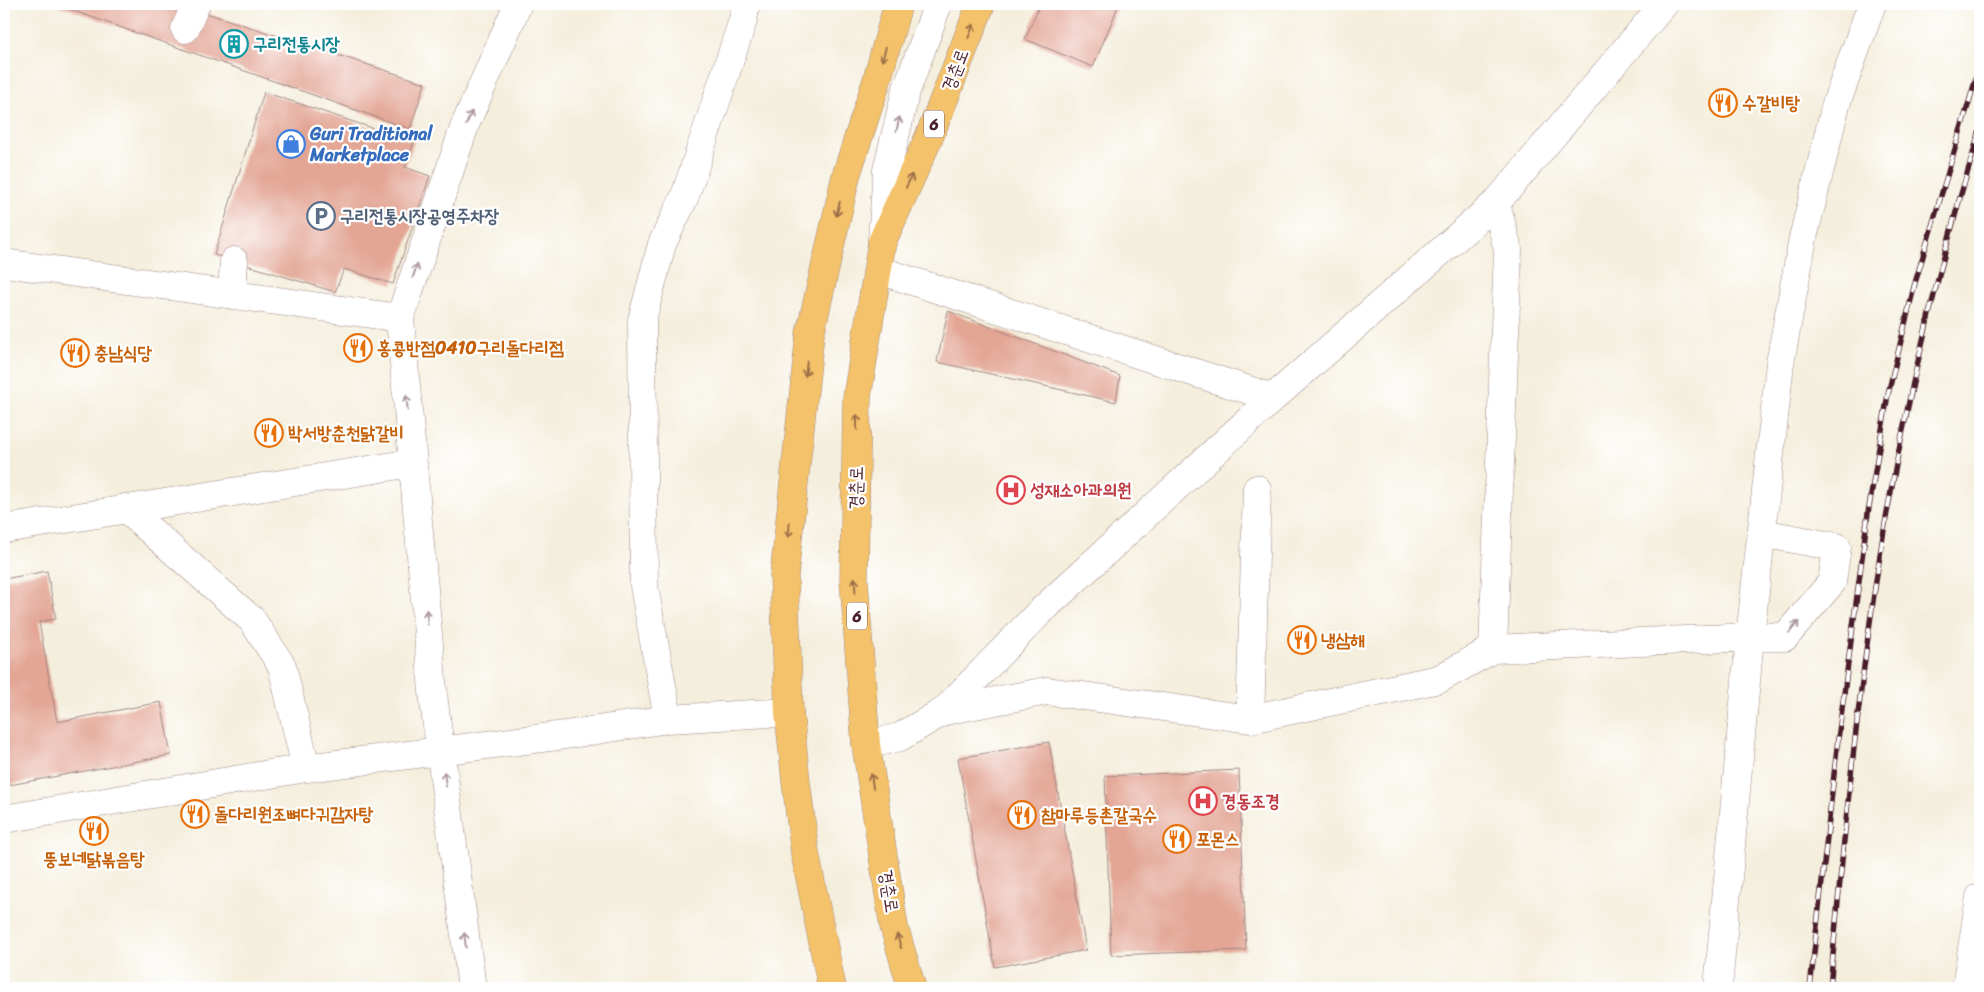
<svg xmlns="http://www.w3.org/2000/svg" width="1984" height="992" font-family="Sriracha,'Poor Story',sans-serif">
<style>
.building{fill:#e3a594}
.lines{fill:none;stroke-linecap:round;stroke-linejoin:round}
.minor-casing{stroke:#9f8684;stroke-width:29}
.major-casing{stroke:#9f8684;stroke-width:29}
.minor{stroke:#fff;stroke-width:28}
.major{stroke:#f3c26a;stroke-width:28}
.rail-casing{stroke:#4a1f2b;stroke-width:5.5}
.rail{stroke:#fff;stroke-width:4;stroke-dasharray:11;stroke-linecap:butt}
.oneway{stroke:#9e704a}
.oneway2{stroke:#ae9aa0}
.labels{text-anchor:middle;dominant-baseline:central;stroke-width:4.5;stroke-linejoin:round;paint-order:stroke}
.shield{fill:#fff;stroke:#80626b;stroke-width:1}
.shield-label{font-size:16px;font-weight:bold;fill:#4a1f2b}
.culture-label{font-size:18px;font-weight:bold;fill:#0d838f;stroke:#fff;text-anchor:start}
.street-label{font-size:18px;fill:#4a1f2b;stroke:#fff}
.food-label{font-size:18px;font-weight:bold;fill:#c56008;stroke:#fff;text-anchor:start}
.shop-label{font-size:18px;font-weight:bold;fill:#366cbe;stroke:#fff;text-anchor:start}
.service-label{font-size:18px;font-weight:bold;fill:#4e5e75;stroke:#fff;text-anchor:start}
.health-label{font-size:18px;font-weight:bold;fill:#be3a42;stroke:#fff;text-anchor:start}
</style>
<rect width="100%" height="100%" fill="#fff"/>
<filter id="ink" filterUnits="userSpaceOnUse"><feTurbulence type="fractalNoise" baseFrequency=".02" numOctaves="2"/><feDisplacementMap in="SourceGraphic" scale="10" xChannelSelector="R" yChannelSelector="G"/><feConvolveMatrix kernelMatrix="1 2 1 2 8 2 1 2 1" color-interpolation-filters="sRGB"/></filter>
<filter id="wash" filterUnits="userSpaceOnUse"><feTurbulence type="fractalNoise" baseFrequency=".0096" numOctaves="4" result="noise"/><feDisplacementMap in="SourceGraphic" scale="20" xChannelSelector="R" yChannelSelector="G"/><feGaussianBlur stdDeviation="1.12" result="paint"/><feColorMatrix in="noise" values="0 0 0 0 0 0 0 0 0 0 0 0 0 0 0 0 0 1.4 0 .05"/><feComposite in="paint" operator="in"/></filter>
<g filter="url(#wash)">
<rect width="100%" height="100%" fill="#f4eedc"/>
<g id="blocks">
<path class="building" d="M54,4h124l247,79 -15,46z
M1040,4h79l-26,63 -68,-28z
M264,92l150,50 -9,25 25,9 -37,108 -49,-15 -9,23 -121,-37z
M948,311l172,65 -4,26 -179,-40z
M47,571l9,48 -17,3 18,100 104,-20 10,53 -167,31v-207z
M1049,742l37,208 -91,17 -37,-209z
M1239,770l7,180 -135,5 -6,-179z"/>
</g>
</g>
<g filter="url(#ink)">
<use href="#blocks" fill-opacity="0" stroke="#9f8684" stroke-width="1"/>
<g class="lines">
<defs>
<path id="minor" d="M185,29l11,-25
M882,240l5,-70 19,-79 32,-87
M4,263l396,55
M878,270l395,128
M232,295l2,-34
M125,508l127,112 30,46 24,102
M4,529l408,-66
M1493,649l15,-399 -12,-47
M944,711l103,-20 203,28 189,-40 54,-30 257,-12h35l47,-55 5,-35 -76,-14
M668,719l-24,-133 -2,-266 20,-76 23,-48 58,-176 3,-16
M1250,719l7,-230
M866,745l34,-8 44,-26 96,-99 233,-214 223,-195 168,-199
M4,819l302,-51 259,-33 103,-16 121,-7
M472,988l-38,-286 -34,-384 65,-193 53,-121
M1718,988l32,-351 30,-274 23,-125 33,-134 36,-100
M1966,988l14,-91"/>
<path id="major" d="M832,988l-27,-135 -9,-71 -7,-70 -5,-136 26,-242 36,-158 31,-96 21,-76
M912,988l-18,-61 -28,-182 -12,-165 3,-183 25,-155 48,-107 51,-131"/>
</defs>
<use href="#minor" class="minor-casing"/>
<use href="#major" class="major-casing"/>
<use href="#minor" class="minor"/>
<use href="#major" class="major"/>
<defs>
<path id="rail" d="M1810,988l28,-249 30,-226 20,-119 27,-111 65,-218
M1830,988c14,-157 30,-315 56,-470 23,-130 55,-261 94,-388"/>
</defs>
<use href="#rail" class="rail-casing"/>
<use href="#rail" class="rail"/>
</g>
<defs><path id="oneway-shaft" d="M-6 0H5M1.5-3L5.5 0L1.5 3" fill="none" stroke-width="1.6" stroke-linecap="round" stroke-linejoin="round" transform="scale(1.25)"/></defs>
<g class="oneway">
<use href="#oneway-shaft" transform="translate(971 31) rotate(-69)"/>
<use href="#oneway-shaft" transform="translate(884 54) rotate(105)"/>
<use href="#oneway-shaft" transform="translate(909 181) rotate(-66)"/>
<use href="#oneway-shaft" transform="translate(838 209) rotate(104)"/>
<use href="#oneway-shaft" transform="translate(806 369) rotate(96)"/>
<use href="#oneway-shaft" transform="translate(857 422) rotate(-89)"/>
<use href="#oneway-shaft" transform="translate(789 530) rotate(96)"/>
<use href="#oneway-shaft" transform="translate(855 585) rotate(-93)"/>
<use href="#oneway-shaft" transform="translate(872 781) rotate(-99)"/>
<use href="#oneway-shaft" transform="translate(899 941) rotate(-106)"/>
</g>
<g class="oneway2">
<use href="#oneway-shaft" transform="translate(469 118) rotate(-67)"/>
<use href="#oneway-shaft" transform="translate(898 124) rotate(-77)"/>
<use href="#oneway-shaft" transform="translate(415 271) rotate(-71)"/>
<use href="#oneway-shaft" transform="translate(407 403) rotate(-95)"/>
<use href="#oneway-shaft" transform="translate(427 617) rotate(-95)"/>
<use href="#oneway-shaft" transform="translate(1794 627) rotate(-50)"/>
<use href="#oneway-shaft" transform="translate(445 779) rotate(-97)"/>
<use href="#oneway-shaft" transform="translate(465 940) rotate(-97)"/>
</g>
</g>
<defs>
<symbol id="building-ring" viewBox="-11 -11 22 22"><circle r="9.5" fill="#fff" stroke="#0f9aa8" stroke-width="1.5"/><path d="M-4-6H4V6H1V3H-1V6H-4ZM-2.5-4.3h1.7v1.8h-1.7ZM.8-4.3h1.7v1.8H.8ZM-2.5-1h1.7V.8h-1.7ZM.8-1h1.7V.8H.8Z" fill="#0f9aa8"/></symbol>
<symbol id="restaurant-ring" viewBox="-11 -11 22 22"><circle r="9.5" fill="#fff" stroke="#e8710a" stroke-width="1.5"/><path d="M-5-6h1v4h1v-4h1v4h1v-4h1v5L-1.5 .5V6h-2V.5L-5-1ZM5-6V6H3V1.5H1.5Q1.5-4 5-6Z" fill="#e8710a"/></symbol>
<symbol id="shop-ring" viewBox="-11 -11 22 22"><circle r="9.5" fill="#fff" stroke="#3f7fe0" stroke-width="1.5"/><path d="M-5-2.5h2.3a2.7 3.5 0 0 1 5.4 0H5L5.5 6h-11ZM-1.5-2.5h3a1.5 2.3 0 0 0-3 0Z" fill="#3f7fe0"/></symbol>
<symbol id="parking-ring" viewBox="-11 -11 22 22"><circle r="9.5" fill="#fff" stroke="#5c6f8a" stroke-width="1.5"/><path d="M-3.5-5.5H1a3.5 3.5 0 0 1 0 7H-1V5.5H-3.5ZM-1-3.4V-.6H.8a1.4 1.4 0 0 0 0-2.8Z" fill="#5c6f8a"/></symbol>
<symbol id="hospital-ring" viewBox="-11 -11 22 22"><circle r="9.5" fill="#fff" stroke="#e0444e" stroke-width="1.5"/><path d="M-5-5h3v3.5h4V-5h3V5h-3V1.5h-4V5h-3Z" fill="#e0444e"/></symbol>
</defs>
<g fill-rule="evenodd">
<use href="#building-ring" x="218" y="28" width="32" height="32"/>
<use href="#restaurant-ring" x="1707" y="87" width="32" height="32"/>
<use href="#shop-ring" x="275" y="128" width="32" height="32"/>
<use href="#parking-ring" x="305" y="200" width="32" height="32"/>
<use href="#restaurant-ring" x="342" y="332" width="32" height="32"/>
<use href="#restaurant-ring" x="59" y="337" width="32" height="32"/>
<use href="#restaurant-ring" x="253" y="417" width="32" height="32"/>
<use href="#hospital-ring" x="995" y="474" width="32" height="32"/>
<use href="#restaurant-ring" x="1286" y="624" width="32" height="32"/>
<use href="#hospital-ring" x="1187" y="785" width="32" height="32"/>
<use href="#restaurant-ring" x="179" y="798" width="32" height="32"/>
<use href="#restaurant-ring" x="1006" y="799" width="32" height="32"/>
<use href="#restaurant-ring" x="78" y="815" width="32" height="32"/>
<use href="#restaurant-ring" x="1161" y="823" width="32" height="32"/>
</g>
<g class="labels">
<g class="shield">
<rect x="924" y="110.5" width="20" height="27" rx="4"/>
<rect x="847" y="602.5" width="20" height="27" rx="4"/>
</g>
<g class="shield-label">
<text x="934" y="124">6</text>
<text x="857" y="616">6</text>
</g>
<g class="culture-label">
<text x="253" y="44">구리전통시장</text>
</g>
<g class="street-label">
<text transform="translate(955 70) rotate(-69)">경춘로</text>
<text transform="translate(856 488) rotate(-89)">경춘로</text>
<text transform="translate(889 891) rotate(81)">경춘로</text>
</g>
<g class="food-label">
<text x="1742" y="103">수갈비탕</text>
<text x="377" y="348">홍콩반점0410구리돌다리점</text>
<text x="94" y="353">충남식당</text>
<text x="288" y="433">박서방춘천닭갈비</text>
<text x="1321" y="640">냉삼해</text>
<text x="214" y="814">돌다리원조뼈다귀감자탕</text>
<text x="1041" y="815">참마루등촌칼국수</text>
<text x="1196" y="839">포몬스</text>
<text x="94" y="859" text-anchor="middle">뚱보네닭볶음탕</text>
</g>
<g class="shop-label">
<text x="310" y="134">Guri Traditional<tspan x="310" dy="21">Marketplace</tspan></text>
</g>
<g class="service-label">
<text x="340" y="216">구리전통시장공영주차장</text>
</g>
<g class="health-label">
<text x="1030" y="490">성재소아과의원</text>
<text x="1222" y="801">경동조경</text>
</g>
</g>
<rect width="1984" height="992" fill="none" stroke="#fff" stroke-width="20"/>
</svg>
